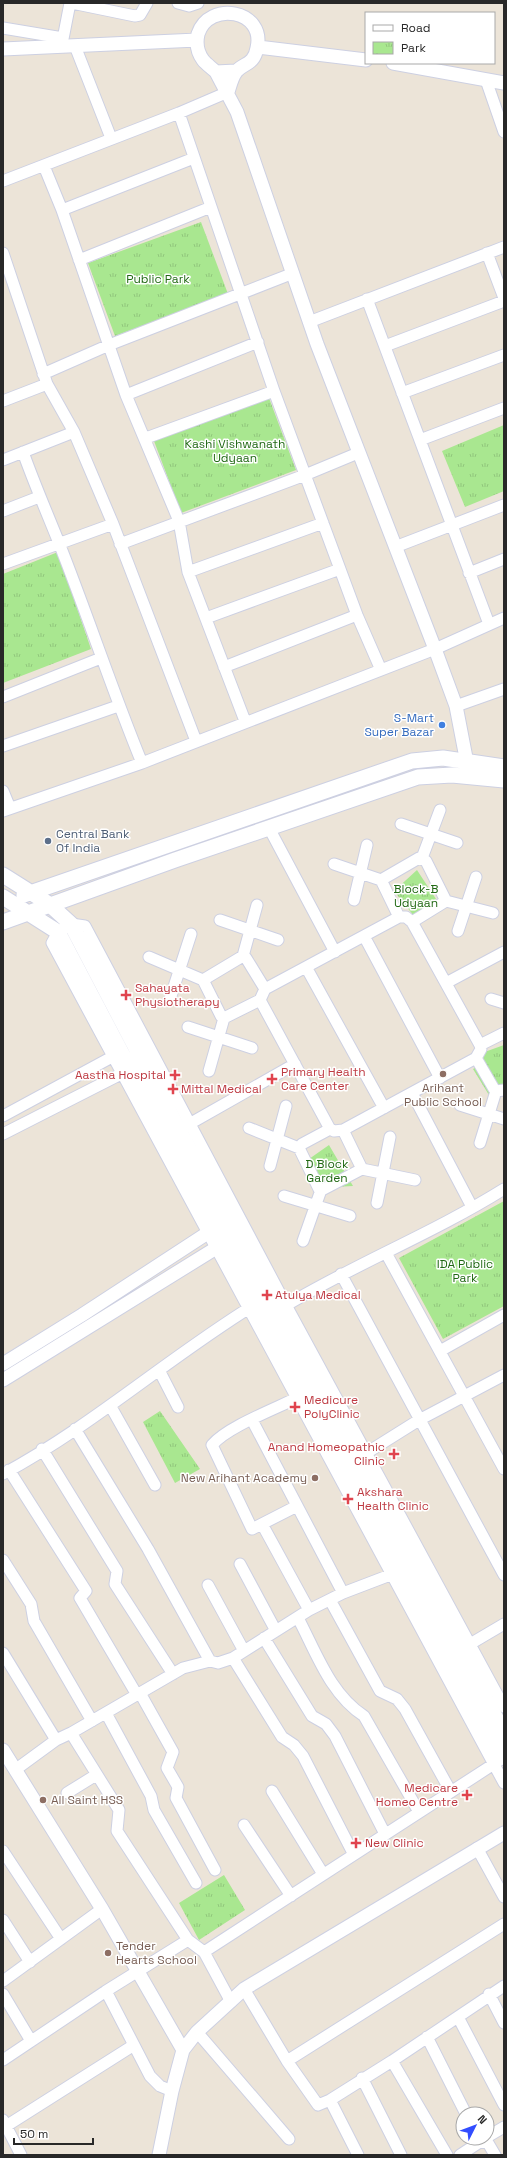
<svg xmlns="http://www.w3.org/2000/svg" width="507" height="2158" font-family="'Space Grotesk',sans-serif">
<style>
.park{fill:url(#park-tufts)}
.lines{fill:none;stroke-linecap:round;stroke-linejoin:round}
.minor-casing{stroke:#cdd0e2;stroke-width:13}
.tertiary-casing{stroke:#cdd0e2;stroke-width:15}
.secondary-casing{stroke:#cdd0e2;stroke-width:17}
.minor{stroke:#fff;stroke-width:11}
.tertiary{stroke:#fff;stroke-width:13}
.secondary{stroke:#fff;stroke-width:15}
.shop-dot{fill:#3f7fe0;stroke:#fff;stroke-width:1.5}
.service-dot{fill:#5c6f8a;stroke:#fff;stroke-width:1.5}
.health-dot{fill:#e0444e;stroke:#fff;stroke-width:1.5}
.education-dot{fill:#8d6e63;stroke:#fff;stroke-width:1.5}
.labels{text-anchor:middle;dominant-baseline:central;stroke-width:3;stroke-linejoin:round;paint-order:stroke}
.park-label{font-size:12px;fill:#216914;stroke:#fff}
.shop-label{font-size:12px;fill:#366cbe;stroke:#fff;text-anchor:end}
.service-label{font-size:12px;fill:#4e5e75;stroke:#fff;text-anchor:start}
.health-label{font-size:12px;fill:#be3a42;stroke:#fff;text-anchor:start}
.education-label{font-size:12px;fill:#785e54;stroke:#fff;text-anchor:start}
</style>
<defs>
<pattern id="park-tufts" width="24" height="20" patternUnits="userSpaceOnUse"><rect width="24" height="20" fill="#a9e790"/><path d="M3 7l-1-3M5 7V3M7 7l1-3M15 17l-1-3M17 17v-4M19 17l1-3" fill="none" stroke="#91c67c"/></pattern>
</defs>
<rect width="100%" height="100%" fill="#ece4d8"/>
<path class="park" d="M201,222l27,72 -113,42 -27,-73z
M269,398l27,72 -115,43 -27,-72z
M504,425v66l-39,16 -23,-56z
M58,552l33,97 -88,34v-109z
M417,870l19,29 -22,17 -20,-25z
M504,1045v49l-12,6 -19,-31 10,-6 -4,-9z
M329,1145l24,41 -38,2 -6,-29z
M504,1201v105l-61,33 -44,-81z
M160,1411l40,58 -25,14 -32,-61z
M224,1875l21,35 -46,30 -20,-37z"/>
<g class="lines">
<defs>
<path id="minor" d="M72,3l63,13 5,-1 7,-12
M178,3l11,3 9,-3
M3,28l60,10
M62,44l8,-41
M75,46l36,92
M486,80l18,52
M179,113l95,278 83,224 24,55
M44,166l18,44 64,185 53,126 9,51 57,149
M3,181l176,-68 49,-21
M62,210l132,-52
M3,253l44,131 27,48 39,92 83,217
M487,253l17,45
M79,260l132,-53
M367,299l122,325
M309,322l195,-75
M385,346l119,-45
M43,374l66,-29 182,-71
M402,393l102,-38
M126,395l132,-53
M3,401l44,-17
M146,438l128,-47
M420,440l84,-32
M23,452c11,31 24,61 36,91 29,73 53,147 83,220
M3,460l71,-28
M3,511l36,-14
M120,544l185,-69 53,-22
M395,547l109,-42
M3,564l110,-40
M188,572l135,-49
M469,573l35,-14
M206,618l134,-49
M224,667l133,-52
M3,697l98,-39
M456,706l48,-17
M3,746l115,-40
M3,791l7,17
M3,811l139,-48 293,-114 69,-31
M401,824l56,19
M269,828l66,124
M422,858l18,-48
M334,864l47,16
M354,900l13,-55
M446,901l47,12
M399,917h7l6,5 68,123 1,4 -5,9 -133,72 -9,1 -4,-2 -70,-129 5,-11z
M399,917l-18,-37 38,-22 7,3 20,40 -34,21
M220,920l58,20
M458,931l18,-54
M364,936l76,142
M243,956l14,-51
M149,957l54,23
M306,967l78,141
M446,983l58,-31
M170,999l21,-65
M491,999l13,4
M260,1000l-36,18 -3,-2 -18,-36 40,-24 3,2 19,31
M188,1027l64,21
M480,1045l24,-12
M476,1058l18,31 2,2 8,-1
M209,1071l15,-53
M412,1093l60,114
M460,1105l44,14
M3,1116l109,-59
M184,1127l111,-63
M249,1128l50,20
M330,1129l-28,15 -3,4 20,41 3,1 40,-21 -19,-39
M3,1134l118,-60
M480,1143l16,-52
M270,1166l16,-60
M362,1169l53,11
M284,1196l66,20
M377,1203l13,-66
M303,1241l18,-51
M386,1253l118,216
M341,1274l163,301
M280,1309c72,-44 152,-75 224,-120
M440,1351l64,-36
M159,1370l19,37
M111,1407l44,78
M252,1420l91,173
M75,1429l73,120 62,112
M42,1449l75,122 -2,13 58,90
M360,1457l59,-37 85,-45
M9,1470l77,121 -6,7 57,97
M3,1474c89,-48 165,-116 251,-169
M297,1506l-45,23 -40,-84c16,-19 68,-38 91,-50
M262,1524l47,86
M3,1560l28,44 3,17 58,100
M240,1564l36,67
M208,1585l36,66
M330,1600l50,91 17,8 8,10 46,83
M298,1618c18,34 32,76 66,98l55,96
M264,1638l48,78 14,8 9,12 50,98
M465,1647l39,-23
M3,1653l53,87
M233,1658l49,79 12,8 9,11 50,97
M140,1693l33,59 -6,16 11,19 -2,11 39,72
M504,1707l-218,-402 -201,-379 -14,-2 -13,8 -6,11 452,840
M106,1713l45,83 3,14 42,73
M71,1733l48,77 -2,21 71,109 16,12 27,50
M15,1770l41,-30 15,-7 112,-65 27,-7 8,2 15,-5 76,-48 34,-17 55,-21
M272,1791l51,83
M67,1793l29,-18
M244,1825l47,71
M477,1848l27,49
M3,1851l58,88
M3,1920l27,42
M204,1952l296,-192
M3,1981l99,-72
M244,1989l43,72 31,44 12,-5 62,-39 112,-75
M106,1991l44,85 10,10 12,5
M3,1994l28,47
M489,1994l15,29
M458,2017l46,88
M197,2032l92,107
M427,2037l39,77
M3,2060l103,-69 82,-51
M287,2061l217,-137
M392,2061l55,94
M362,2078l39,77
M330,2100l28,55
M3,2120l18,35
M3,2128l131,-83
M487,2137l17,-10
M479,2138l1,3 8,2 7,12
M460,2155l26,-17"/>
<path id="tertiary" d="M258,47l108,13
M3,49l194,-9
M393,63l111,20
M216,72l21,40 80,232 118,305 21,57 11,57
M228,92c2,-6 4,-15 8,-20 6,-9 18,-6 21,-24 9,-38 -48,-48 -59,-14 -2,9 -1,18 5,26 3,4 9,8 13,12l20,-1
M3,1364l79,-49 144,-94
M3,1380l231,-143
M3,1750l99,159 81,141
M159,2155l13,-64 11,-41 14,-18 47,-43 260,-156"/>
<path id="secondary" d="M3,875l46,29 22,20 108,206 325,603
M24,895l388,-134 31,-3 61,9
M3,897l55,35 63,120 105,190 79,152 199,363
M3,922l172,-62 243,-83 34,-2 52,5"/>
</defs>
<use href="#minor" class="minor-casing"/>
<use href="#tertiary" class="tertiary-casing"/>
<use href="#secondary" class="secondary-casing"/>
<use href="#minor" class="minor"/>
<use href="#tertiary" class="tertiary"/>
<use href="#secondary" class="secondary"/>
</g>
<circle class="shop-dot" cx="442" cy="725" r="4"/>
<circle class="service-dot" cx="48" cy="841" r="4"/>
<g class="health-dot">
<path d="M124 989h4v4h4v4h-4v4h-4v-4h-4v-4h4z"/>
<path d="M173 1069h4v4h4v4h-4v4h-4v-4h-4v-4h4z"/>
<path d="M270 1073h4v4h4v4h-4v4h-4v-4h-4v-4h4z"/>
<path d="M171 1083h4v4h4v4h-4v4h-4v-4h-4v-4h4z"/>
<path d="M265 1289h4v4h4v4h-4v4h-4v-4h-4v-4h4z"/>
<path d="M293 1401h4v4h4v4h-4v4h-4v-4h-4v-4h4z"/>
<path d="M392 1448h4v4h4v4h-4v4h-4v-4h-4v-4h4z"/>
<path d="M346 1493h4v4h4v4h-4v4h-4v-4h-4v-4h4z"/>
<path d="M465 1789h4v4h4v4h-4v4h-4v-4h-4v-4h4z"/>
<path d="M354 1837h4v4h4v4h-4v4h-4v-4h-4v-4h4z"/>
</g>
<g class="education-dot">
<circle cx="443" cy="1074" r="4"/>
<circle cx="315" cy="1478" r="4"/>
<circle cx="43" cy="1800" r="4"/>
<circle cx="108" cy="1953" r="4"/>
</g>
<g class="labels">
<g class="park-label">
<text x="158" y="279">Public Park</text>
<text x="235" y="444">Kashi Vishwanath<tspan x="235" dy="14">Udyaan</tspan></text>
<text x="416" y="889">Block-B<tspan x="416" dy="14">Udyaan</tspan></text>
<text x="327" y="1164">D Block<tspan x="327" dy="14">Garden</tspan></text>
<text x="465" y="1264">IDA Public<tspan x="465" dy="14">Park</tspan></text>
</g>
<g class="shop-label">
<text x="434" y="718">S-Mart<tspan x="434" dy="14">Super Bazar</tspan></text>
</g>
<g class="service-label">
<text x="56" y="834">Central Bank<tspan x="56" dy="14">Of India</tspan></text>
</g>
<g class="health-label">
<text x="135" y="988">Sahayata<tspan x="135" dy="14">Physiotherapy</tspan></text>
<text x="281" y="1072">Primary Health<tspan x="281" dy="14">Care Center</tspan></text>
<text x="166" y="1075" text-anchor="end">Aastha Hospital</text>
<text x="181" y="1089">Mittal Medical</text>
<text x="275" y="1295">Atulya Medical</text>
<text x="304" y="1400">Medicure<tspan x="304" dy="14">PolyClinic</tspan></text>
<text x="385" y="1447" text-anchor="end">Anand Homeopathic<tspan x="385" dy="14">Clinic</tspan></text>
<text x="357" y="1492">Akshara<tspan x="357" dy="14">Health Clinic</tspan></text>
<text x="458" y="1788" text-anchor="end">Medicare<tspan x="458" dy="14">Homeo Centre</tspan></text>
<text x="365" y="1843">New Clinic</text>
</g>
<g class="education-label">
<text x="443" y="1088" text-anchor="middle">Arihant<tspan x="443" dy="14">Public School</tspan></text>
<text x="307" y="1478" text-anchor="end">New Arihant Academy</text>
<text x="51" y="1800">All Saint HSS</text>
<text x="116" y="1946">Tender<tspan x="116" dy="14">Hearts School</tspan></text>
</g>
</g>
<rect width="507" height="2158" fill="none" stroke="#282828" stroke-width="8"/>
<rect x="365" y="12" width="130" height="52" fill="#ffffff" stroke="#a9a9a9"/>
<rect x="373" y="25" width="20" height="6" fill="#ffffff" stroke="#a9a9a9"/>
<text x="401" y="32" font-size="12" fill="#282828">Road</text>
<rect x="373" y="42" width="20" height="12" fill="url(#park-tufts)" stroke="#a9a9a9"/>
<text x="401" y="52" font-size="12" fill="#282828">Park</text>
<g transform="translate(475 2126) rotate(48)"><circle r="19" fill="#ffffff" stroke="#a9a9a9"/>
<path d="M0-3L7 15L0 10L-7 15Z" fill="#324dff"/>
<text y="-6" font-size="11" font-weight="bold" text-anchor="middle" fill="#282828">N</text>
</g>
<path d="M14 2138v6h79v-6" fill="none" stroke="#282828" stroke-width="2"/>
<text x="20" y="2138" font-size="12" fill="#282828" stroke="#ffffff" stroke-width="3" paint-order="stroke">50 m</text>
</svg>
